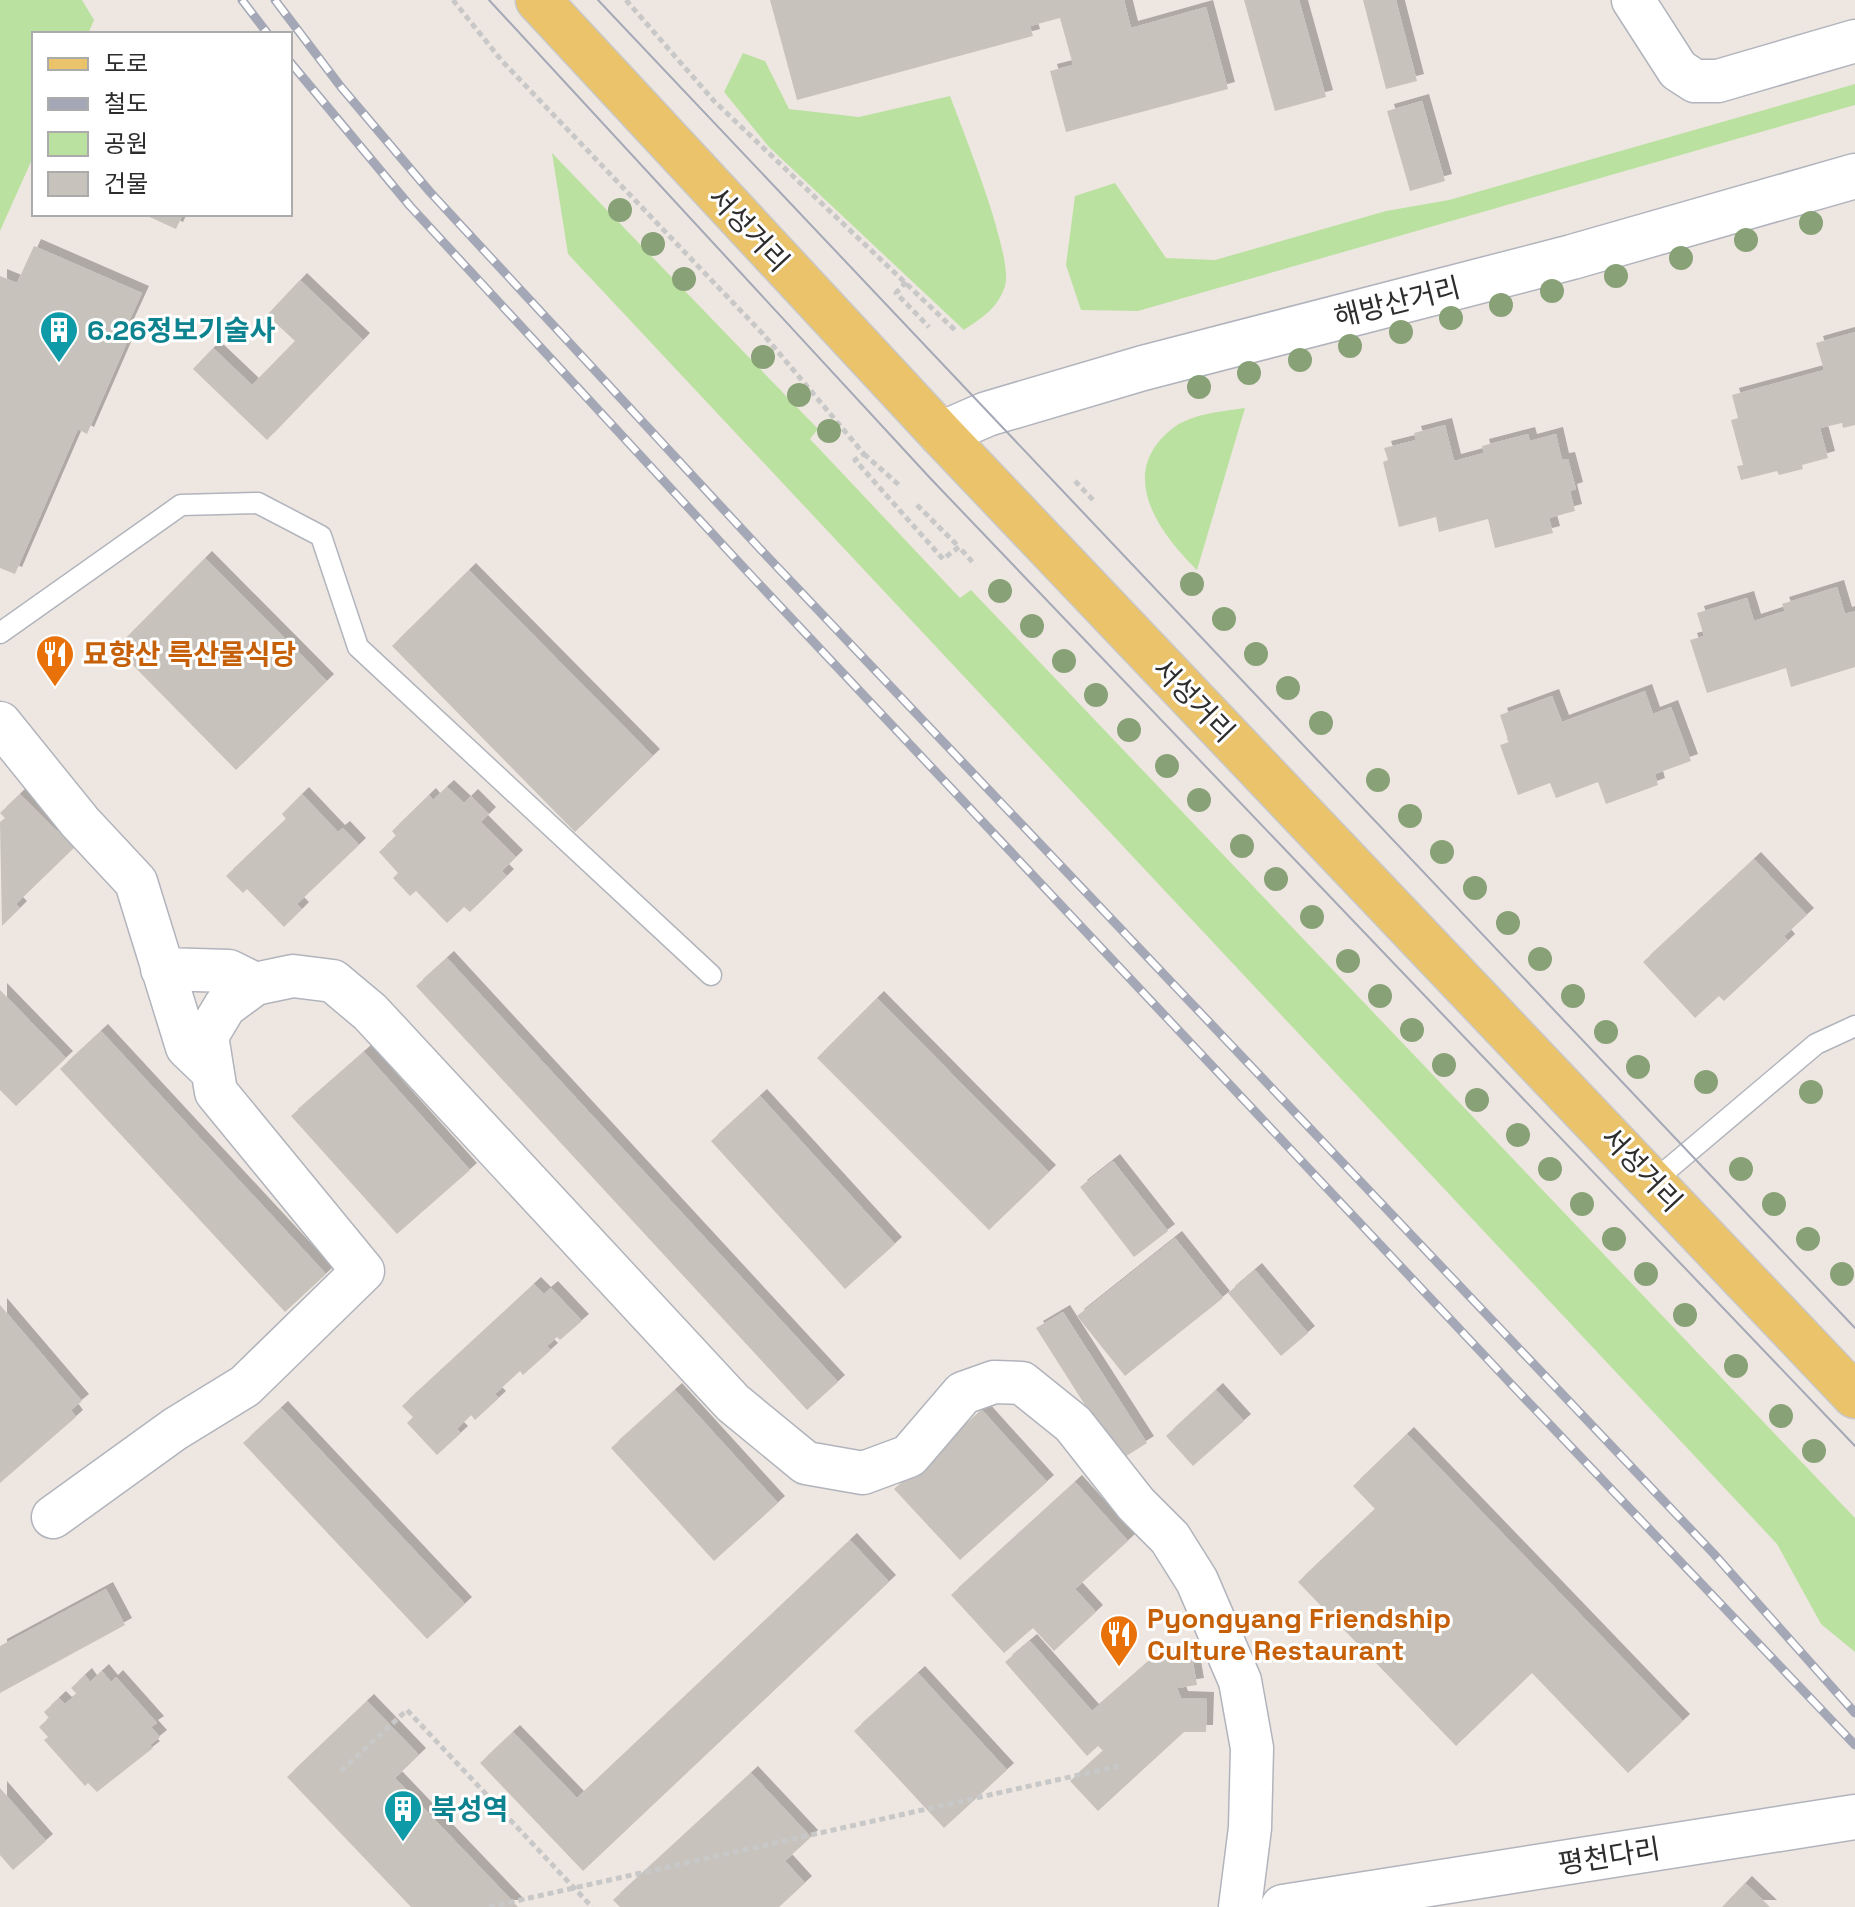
<svg xmlns="http://www.w3.org/2000/svg" width="1855" height="1907" font-family="'Space Grotesk','Noto Sans KR',sans-serif">
<style>
.green{fill:#bbe1a1}
.building{fill:#c7c2bc;filter:url(#shadow)}
.lines{fill:none;stroke-linecap:round;stroke-linejoin:round}
.lane-casing{stroke:#b1b4bd;stroke-width:23}
.street-casing{stroke:#b1b4bd;stroke-width:45}
.secondary-casing{stroke:#b1b4bd;stroke-width:47}
.primary-casing{stroke:#c8c8c8;stroke-width:47}
.path{stroke:#c8c8c8;stroke-width:5;stroke-dasharray:6 4;stroke-linecap:butt}
.lane{stroke:#fff;stroke-width:20}
.street{stroke:#fff;stroke-width:42}
.secondary{stroke:#fff;stroke-width:44}
.primary{stroke:#eac36a;stroke-width:44}
.tram{stroke:#a4a8b6;stroke-width:2}
.rail-casing{stroke:#a4a8b6;stroke-width:9}
.rail{stroke:#fff;stroke-width:6;stroke-dasharray:18;stroke-linecap:butt}
.tree{fill:#88a177}
.labels{text-anchor:middle;dominant-baseline:central;stroke-width:6;stroke-linejoin:round;paint-order:stroke}
.street-label{font-size:28px;fill:#2d2d2d;stroke:#fff}
.culture-label{font-size:28px;font-weight:bold;fill:#0d838f;stroke:#fff;text-anchor:start}
.food-label{font-size:28px;font-weight:bold;fill:#c56008;stroke:#fff;text-anchor:start}
</style>
<defs>
<filter id="shadow"><feDropShadow dx="7" dy="-7" stdDeviation="0" flood-color="#0004"/></filter>
</defs>
<rect width="100%" height="100%" fill="#eee7e1"/>
<path class="green" d="M0,0h82l12,20 -6,14h-54v121l-34,76z
M743,53l22,8 24,48 70,8 91,-21c13,35 64,160 55,190 -7,22 -22,31 -41,44l-195,-183 -45,-55z
M1855,84v21l-717,206 -57,-1 -15,-45 9,-69 40,-13 51,75 49,2 171,-49 63,-11z
M552,153l266,276 -8,10 150,159 11,-8 884,928v134l-34,-28 -44,-80 -1209,-1290z
M1245,408l-48,162c-38,-37 -82,-97 -24,-142 18,-14 50,-17 72,-20z"/>
<path class="building" d="M770,0h354l7,28 75,-21 22,82 -162,43 -16,-61 23,-6 -13,-47 -30,8 3,10 -236,64z
M1244,0h55l27,97 -51,14z
M1363,0h33l21,81 -31,8z
M1422,101l23,80 -35,10 -23,-80z
M143,214h40l-7,15z
M34,246l108,47 -17,37 6,3 -44,101 -9,-5 -63,145 -15,-6v-292l17,7z
M300,280l63,60 -96,100 -74,-71 20,-21 39,37 43,-44 -28,-26z
M1855,332v93l-12,3 -1,-5 -22,5 8,30 -26,7 1,4 -24,6 -2,-4 -36,9 -4,-14 6,-1 -12,-45 7,-2 -6,-23 92,-25 -8,-27z
M1445,425l9,36 30,-8 -2,-7 46,-12 2,7 26,-7 6,26 6,-1 8,30 -6,2 5,20 -26,7 4,15 -58,15 -7,-29 -49,13 -3,-15 -37,10 -16,-65 5,-2 -4,-12 32,-8 -2,-7z
M205,558l122,123 -91,89 -120,-122z
M469,570l184,186 -78,76 -183,-186z
M1837,587l8,27 10,-3v56l-64,20 -5,-19 -79,25 -17,-53 14,-4 -7,-23 50,-15 7,23 31,-10 -3,-7z
M1645,691l8,23 18,-7 20,54 -36,13 3,11 -52,19 -8,-22 -42,16 -6,-15 -32,12 -18,-50 9,-3 -9,-27 52,-19 10,26z
M447,787l17,16 7,-7 18,18 -8,8 35,35 -14,14 5,5 -37,36 -6,-5 -17,16 -31,-32 -6,5 -17,-18 5,-5 -19,-21 17,-16 -4,-5 37,-36 4,5z
M20,794l37,37 4,-4 17,17 -62,60 4,4 -18,18 -2,-104 5,-4 -5,-5z
M302,794l36,38 5,-4 16,17 -62,59 5,5 -18,18 -37,-38 -4,4 -17,-17 60,-57 -4,-5z
M1754,859l53,56 -23,21 4,5 -64,60 -5,-5 -24,22 -52,-56z
M447,958l391,424 -31,28 -391,-424z
M0,990l66,68 -50,48 -16,-16z
M877,998l172,174 -60,58 -172,-172z
M101,1031l225,243 -41,38 -225,-243z
M364,1052l106,118 -73,64 -106,-118z
M760,1096l135,148 -50,45 -134,-148z
M1113,1161l55,70 -34,26 -54,-70z
M1175,1238l48,60 -98,78 -48,-60z
M1255,1270l53,63 -27,23 -53,-63z
M534,1284l10,10 7,-6 31,33 -22,19 -3,-3 -10,9 4,4 -28,25 -3,-4 -25,23 4,4 -24,22 -4,-5 -14,14 4,4 -24,22 -30,-32 6,-6 -11,-11z
M0,1305l82,96 -11,9 5,7 -76,66z
M1063,1312l84,131 -27,17 -84,-132z
M675,1390l103,113 -64,58 -103,-113z
M1216,1390l28,31 -51,45 -27,-30z
M281,1408l184,196 -38,35 -184,-196z
M982,1410l65,72 -87,78 -66,-71z
M1407,1434l276,287 -55,52 -96,-100 -76,73 -158,-164 77,-73 -22,-23z
M1075,1482l53,59 -53,48 21,23 -42,39 -21,-23 -29,25 -53,-58z
M850,1540l39,42 -306,289 -103,-108 33,-31 64,66z
M106,1589l19,36 -125,68v-47z
M1030,1641l62,70 70,-61 5,5 24,-4 6,34 -20,3 4,10 26,1 -1,33h-22l-86,79 -28,-30 33,-30 -5,-5 -11,10 -82,-94z
M102,1671l9,11 5,-5 41,46 -6,4 9,10 -10,8 3,3 -56,44 -9,-9 -3,3 -41,-46 4,-3 -9,-10 10,-9 -5,-6 15,-14 6,6 12,-10 -6,-6 14,-13 5,7z
M918,1673l89,97 -63,58 -90,-97z
M367,1701l52,54 -24,23 123,129h-107l-124,-130z
M751,1773l60,64 -26,24 20,22 -26,24h-159l-7,-7z
M0,1788l46,53 -33,29 -13,-15z
M1745,1883l25,24h-48z"/>
<g class="lines">
<defs>
<path id="lane" d="M0,633l181,-128 77,-2 63,33 37,111 353,328
M1654,1181l162,-137 39,-18"/>
<path id="street" d="M1633,0l45,70 17,11h23l137,-40
M0,723l80,99 56,60 51,165 25,24
M162,969l67,2 26,13
M53,1517l122,-88 70,-43 118,-115 -147,-179 -9,-56 18,-30 30,-22 38,-8 40,5 37,31 363,391 73,60 57,10 46,-17 54,-63 31,-11 28,1 51,41 63,80 34,34 27,43 43,100 12,67 -2,80 -10,79"/>
<path id="secondary" d="M941,434l46,-20 156,-46 429,-111 283,-81
M1283,1907l572,-90"/>
<path id="primary" d="M538,0l403,434 914,962"/>
</defs>
<use href="#lane" class="lane-casing"/>
<use href="#street" class="street-casing"/>
<use href="#secondary" class="secondary-casing"/>
<use href="#primary" class="primary-casing"/>
<path class="path" d="M453,0l49,61 261,273 101,120 -9,6 88,99 16,-12 16,18
M626,0l88,101 243,231
M906,282l-10,11 33,34
M864,454l35,31
M1075,481l19,20
M917,505l42,42
M341,1771l66,-61 185,197
M489,1907l630,-141"/>
<use href="#lane" class="lane"/>
<use href="#street" class="street"/>
<use href="#secondary" class="secondary"/>
<use href="#primary" class="primary"/>
<path class="tram" d="M489,0l442,479 924,967
M598,0l1257,1328"/>
<defs>
<path id="rail" d="M242,0l26,34
M275,0l66,87 89,105 333,360 951,1002 141,159
M290,62l120,144 335,363 767,816 343,360"/>
</defs>
<use href="#rail" class="rail-casing"/>
<use href="#rail" class="rail"/>
</g>
<g class="tree">
<circle cx="620" cy="210" r="12"/>
<circle cx="1811" cy="223" r="12"/>
<circle cx="1746" cy="240" r="12"/>
<circle cx="653" cy="244" r="12"/>
<circle cx="1681" cy="258" r="12"/>
<circle cx="1616" cy="276" r="12"/>
<circle cx="684" cy="279" r="12"/>
<circle cx="1552" cy="291" r="12"/>
<circle cx="1501" cy="305" r="12"/>
<circle cx="1451" cy="318" r="12"/>
<circle cx="1401" cy="332" r="12"/>
<circle cx="1350" cy="346" r="12"/>
<circle cx="763" cy="357" r="12"/>
<circle cx="1300" cy="360" r="12"/>
<circle cx="1249" cy="373" r="12"/>
<circle cx="1199" cy="387" r="12"/>
<circle cx="799" cy="395" r="12"/>
<circle cx="829" cy="431" r="12"/>
<circle cx="1192" cy="584" r="12"/>
<circle cx="1000" cy="591" r="12"/>
<circle cx="1224" cy="619" r="12"/>
<circle cx="1032" cy="626" r="12"/>
<circle cx="1256" cy="654" r="12"/>
<circle cx="1064" cy="661" r="12"/>
<circle cx="1288" cy="688" r="12"/>
<circle cx="1096" cy="695" r="12"/>
<circle cx="1321" cy="723" r="12"/>
<circle cx="1129" cy="730" r="12"/>
<circle cx="1167" cy="766" r="12"/>
<circle cx="1378" cy="780" r="12"/>
<circle cx="1199" cy="800" r="12"/>
<circle cx="1410" cy="816" r="12"/>
<circle cx="1242" cy="846" r="12"/>
<circle cx="1442" cy="852" r="12"/>
<circle cx="1276" cy="879" r="12"/>
<circle cx="1475" cy="888" r="12"/>
<circle cx="1312" cy="917" r="12"/>
<circle cx="1508" cy="923" r="12"/>
<circle cx="1540" cy="959" r="12"/>
<circle cx="1348" cy="961" r="12"/>
<circle cx="1380" cy="996" r="12"/>
<circle cx="1573" cy="996" r="12"/>
<circle cx="1412" cy="1030" r="12"/>
<circle cx="1606" cy="1032" r="12"/>
<circle cx="1444" cy="1065" r="12"/>
<circle cx="1638" cy="1067" r="12"/>
<circle cx="1706" cy="1082" r="12"/>
<circle cx="1811" cy="1092" r="12"/>
<circle cx="1477" cy="1100" r="12"/>
<circle cx="1518" cy="1135" r="12"/>
<circle cx="1550" cy="1169" r="12"/>
<circle cx="1741" cy="1169" r="12"/>
<circle cx="1582" cy="1204" r="12"/>
<circle cx="1774" cy="1204" r="12"/>
<circle cx="1614" cy="1239" r="12"/>
<circle cx="1808" cy="1239" r="12"/>
<circle cx="1646" cy="1274" r="12"/>
<circle cx="1842" cy="1274" r="12"/>
<circle cx="1685" cy="1315" r="12"/>
<circle cx="1736" cy="1366" r="12"/>
<circle cx="1781" cy="1416" r="12"/>
<circle cx="1814" cy="1451" r="12"/>
</g>
<defs>
<symbol id="building-pin" viewBox="-11 -11 22 30"><path d="M0 17L-7.5 6A9.5 9.5 0 1 1 7.5 6Z" fill="#0f9aa8" stroke="#fff"/><path d="M-4-6H4V6H1V3H-1V6H-4ZM-2.5-4.3h1.7v1.8h-1.7ZM.8-4.3h1.7v1.8H.8ZM-2.5-1h1.7V.8h-1.7ZM.8-1h1.7V.8H.8Z" fill="#fff"/></symbol>
<symbol id="restaurant-pin" viewBox="-11 -11 22 30"><path d="M0 17L-7.5 6A9.5 9.5 0 1 1 7.5 6Z" fill="#e8710a" stroke="#fff"/><path d="M-5-6h1v4h1v-4h1v4h1v-4h1v5L-1.5 .5V6h-2V.5L-5-1ZM5-6V6H3V1.5H1.5Q1.5-4 5-6Z" fill="#fff"/></symbol>
</defs>
<g fill-rule="evenodd">
<use href="#building-pin" x="37" y="308" width="44" height="60"/>
<use href="#restaurant-pin" x="33" y="632" width="44" height="60"/>
<use href="#restaurant-pin" x="1097" y="1612" width="44" height="60"/>
<use href="#building-pin" x="381" y="1787" width="44" height="60"/>
</g>
<g class="labels">
<g class="street-label">
<text transform="translate(749 229) rotate(47)">서성거리</text>
<text transform="translate(1397 302) rotate(-14)">해방산거리</text>
<text transform="translate(1194 700) rotate(46)">서성거리</text>
<text transform="translate(1642 1169) rotate(47)">서성거리</text>
<text transform="translate(1609 1856) rotate(-9)">평천다리</text>
</g>
<g class="culture-label">
<text x="87" y="330">6.26정보기술사</text>
<text x="431" y="1809">북성역</text>
</g>
<g class="food-label">
<text x="83" y="654">묘향산 륵산물식당</text>
<text x="1147" y="1618">Pyongyang Friendship<tspan x="1147" dy="32">Culture Restaurant</tspan></text>
</g>
</g>
<rect x="32" y="32" width="260" height="184" fill="#ffffff" stroke="#ababab" stroke-width="2"/>
<rect x="48" y="58" width="40" height="12" fill="#eac36a" stroke="#ababab" stroke-width="2"/>
<text x="104" y="72" font-size="24" fill="#2d2d2d">도로</text>
<rect x="48" y="98" width="40" height="12" fill="#a4a8b6" stroke="#ababab" stroke-width="2"/>
<text x="104" y="112" font-size="24" fill="#2d2d2d">철도</text>
<rect x="48" y="132" width="40" height="24" fill="#bbe1a1" stroke="#ababab" stroke-width="2"/>
<text x="104" y="152" font-size="24" fill="#2d2d2d">공원</text>
<rect x="48" y="172" width="40" height="24" fill="#c7c2bc" stroke="#ababab" stroke-width="2"/>
<text x="104" y="192" font-size="24" fill="#2d2d2d">건물</text>
</svg>
